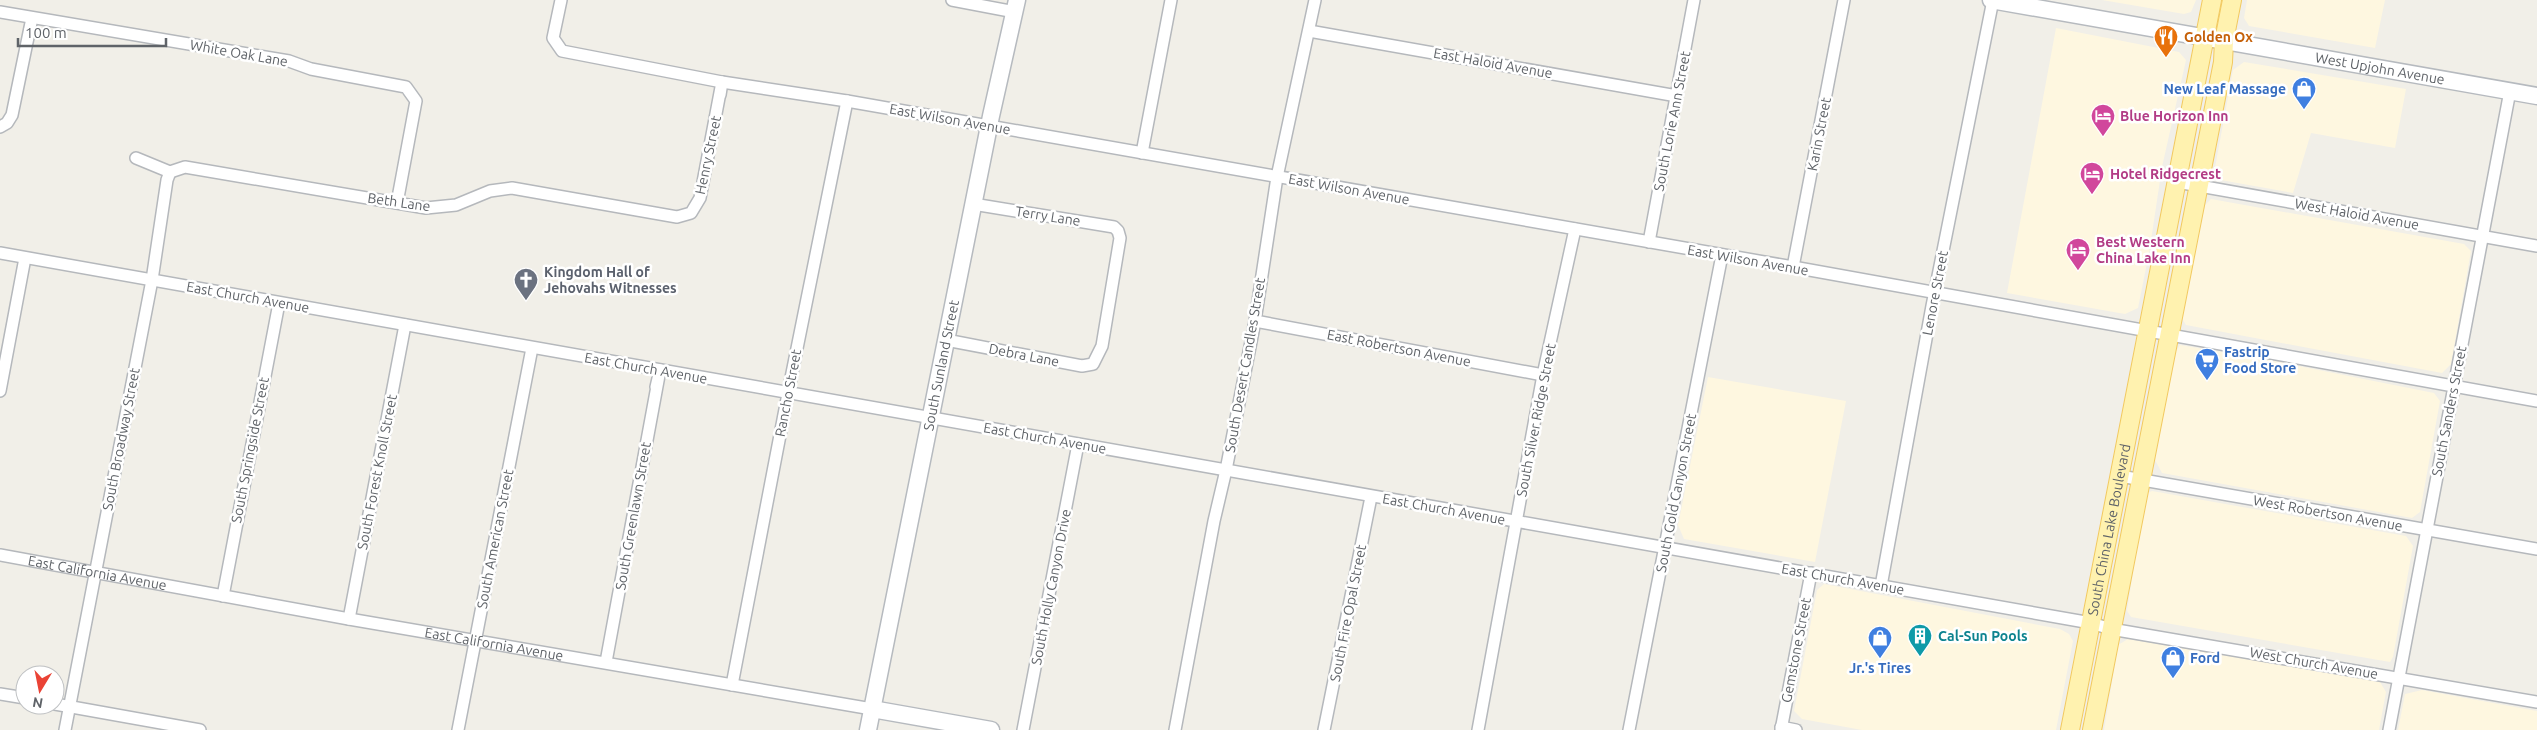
<svg xmlns="http://www.w3.org/2000/svg" width="2537" height="730" font-family="Ubuntu,sans-serif">
<style>
.commercial{fill:#fef7e0}
.lines{fill:none;stroke-linecap:round;stroke-linejoin:round}
.street-casing{stroke:#b5b8bc;stroke-width:14}
.secondary-casing{stroke:#b6babf;stroke-width:19}
.primary-casing{stroke:#f2c960;stroke-width:20}
.street{stroke:#fff;stroke-width:11}
.secondary{stroke:#fff;stroke-width:16}
.primary{stroke:#fff2af;stroke-width:18}
.labels{text-anchor:middle;dominant-baseline:central;stroke-width:5;stroke-linejoin:round;paint-order:stroke}
.food-label{font-size:14px;font-weight:bold;fill:#c56008;stroke:#fff;text-anchor:start}
.street-label{font-size:14px;fill:#5f6368;stroke:#fff}
.shop-label{font-size:14px;font-weight:bold;fill:#366cbe;stroke:#fff;text-anchor:start}
.hotel-label{font-size:14px;font-weight:bold;fill:#b23c85;stroke:#fff;text-anchor:start}
.worship-label{font-size:14px;font-weight:bold;fill:#5b616d;stroke:#fff;text-anchor:start}
.culture-label{font-size:14px;font-weight:bold;fill:#0d838f;stroke:#fff;text-anchor:start}
</style>
<rect width="100%" height="100%" fill="#f1efe8"/>
<path class="commercial" d="M2102,0h94l-5,12 -7,2z
M2247,0h138l-10,48 -126,-22 -5,-8z
M2056,28l123,24 7,8 -24,107 -12,80 -12,-2 12,3 -12,60 -13,6 -118,-21z
M2244,62l162,27 -11,59 -84,-15 -18,60 -78,-14 -1,-6 19,-103z
M2211,199l253,45 7,7 -20,113 -9,9 -256,-48 -5,-8 24,-112z
M2180,345l78,13 176,35 6,8 -20,111 -8,6 -250,-45 -7,-13 20,-107z
M1708,377l138,24 -31,161 -131,-23 -6,-14z
M2152,491l254,45 7,10 -20,111 -3,5 -259,-45 -4,-6 18,-117z
M1824,584l236,45 9,5 4,7 -17,89h-194l-60,-11 -8,-8 23,-121z
M2128,639l252,43 6,10 -7,38h-275l14,-85z
M2422,690l115,21v19h-139l7,-36z"/>
<g class="lines">
<defs>
<g id="street">
<path d="M561,0l-8,38 9,13 160,31 125,19 946,166 744,134"/>
<path d="M952,0l63,12"/>
<path d="M0,12l289,49 22,8 95,18 10,14 -19,102"/>
<path d="M1309,31l368,65"/>
<path d="M0,127l7,-4 5,-8 20,-97"/>
<path d="M1142,153l29,-153"/>
<path d="M136,158l34,14 15,-5 241,41 30,-3 34,-14 22,-3 165,29 14,-4 9,-15 22,-116 -2,13"/>
<path d="M2177,182l360,64"/>
<path d="M1649,242l45,-242"/>
<path d="M0,253l2091,370 20,6 426,73"/>
<path d="M1793,267l51,-267"/>
<path d="M1255,321l288,54"/>
<path d="M946,340l136,26 11,-2 9,-18 18,-108 -2,-7 -4,-4 -141,-23"/>
<path d="M0,391l25,-133"/>
<path d="M2120,476l417,73"/>
<path id="s1" d="M0,555l349,64 523,90"/>
<path d="M1881,586l51,-280 61,-306"/>
<path d="M223,596l56,-293"/>
<path d="M349,619l56,-294"/>
<path d="M606,662l54,-292 -4,17"/>
<path d="M732,685l59,-307 56,-277"/>
<path d="M0,694l25,4"/>
<path d="M55,704l145,26"/>
<path d="M1781,727l15,3"/>
<path d="M65,730l87,-450 15,-100 3,-8"/>
<path d="M458,730l74,-382"/>
<path d="M1023,730l55,-286"/>
<path d="M1175,730l39,-209 12,-51 29,-149 22,-144 38,-177"/>
<path d="M1324,730l47,-233"/>
<path d="M1478,730l65,-355 32,-146"/>
<path d="M1629,730l93,-475"/>
<path d="M1781,730l30,-157"/>
<path d="M2389,730l121,-639"/>
</g>
<g id="secondary">
<path id="s2" d="M1991,0l546,96"/>
<path d="M872,709l119,21"/>
<path id="s3" d="M868,730l123,-614 26,-116"/>
</g>
<g id="primary">
<path id="s4" d="M2070,730l142,-730"/>
<path d="M2092,730l131,-668 1,-21 8,-41"/>
</g>
</defs>
<use href="#street" class="street-casing"/>
<use href="#secondary" class="secondary-casing"/>
<use href="#primary" class="primary-casing"/>
<use href="#street" class="street"/>
<use href="#secondary" class="secondary"/>
<use href="#primary" class="primary"/>
</g>
<defs>
<symbol id="restaurant-pin" viewBox="-11 -11 22 30"><path d="M0 17L-7.5 6A9.5 9.5 0 1 1 7.5 6Z" fill="#e8710a" stroke="#fff"/><path d="M-5-6h1v4h1v-4h1v4h1v-4h1v5L-1.5 .5V6h-2V.5L-5-1ZM5-6V6H3V1.5H1.5Q1.5-4 5-6Z" fill="#fff"/></symbol>
<symbol id="shop-pin" viewBox="-11 -11 22 30"><path d="M0 17L-7.5 6A9.5 9.5 0 1 1 7.5 6Z" fill="#3f7fe0" stroke="#fff"/><path d="M-5-2.5h2.3a2.7 3.5 0 0 1 5.4 0H5L5.5 6h-11ZM-1.5-2.5h3a1.5 2.3 0 0 0-3 0Z" fill="#fff"/></symbol>
<symbol id="hotel-pin" viewBox="-11 -11 22 30"><path d="M0 17L-7.5 6A9.5 9.5 0 1 1 7.5 6Z" fill="#d1479c" stroke="#fff"/><path d="M-6-4.5h1.5V1H6V5H4.5V3h-9V5H-6ZM-4 0a1.8 1.8 0 1 1 3.6 0ZM.5 0V-2.5h3Q6-2.5 6 0Z" fill="#fff"/></symbol>
<symbol id="church-pin" viewBox="-11 -11 22 30"><path d="M0 17L-7.5 6A9.5 9.5 0 1 1 7.5 6Z" fill="#6b7280" stroke="#fff"/><path d="M-1.2-6h2.4v3.5h3.3v2.4h-3.3V6h-2.4V-.1h-3.3v-2.4h3.3Z" fill="#fff"/></symbol>
<symbol id="supermarket-pin" viewBox="-11 -11 22 30"><path d="M0 17L-7.5 6A9.5 9.5 0 1 1 7.5 6Z" fill="#3f7fe0" stroke="#fff"/><path d="M-6-5.5h2.5l.6 2H6L4.5 2H-2.5L-4.4-4H-6ZM-1.5 3.2a1.3 1.3 0 1 0 .1 0ZM3 3.2a1.3 1.3 0 1 0 .1 0Z" fill="#fff"/></symbol>
<symbol id="building-pin" viewBox="-11 -11 22 30"><path d="M0 17L-7.5 6A9.5 9.5 0 1 1 7.5 6Z" fill="#0f9aa8" stroke="#fff"/><path d="M-4-6H4V6H1V3H-1V6H-4ZM-2.5-4.3h1.7v1.8h-1.7ZM.8-4.3h1.7v1.8H.8ZM-2.5-1h1.7V.8h-1.7ZM.8-1h1.7V.8H.8Z" fill="#fff"/></symbol>
</defs>
<g fill-rule="evenodd">
<use href="#restaurant-pin" x="2152" y="23" width="28" height="38"/>
<use href="#shop-pin" x="2290" y="75" width="28" height="38"/>
<use href="#hotel-pin" x="2089" y="102" width="28" height="38"/>
<use href="#hotel-pin" x="2078" y="160" width="28" height="38"/>
<use href="#hotel-pin" x="2064" y="236" width="28" height="38"/>
<use href="#church-pin" x="512" y="266" width="28" height="38"/>
<use href="#supermarket-pin" x="2193" y="346" width="28" height="38"/>
<use href="#building-pin" x="1906" y="622" width="28" height="38"/>
<use href="#shop-pin" x="1866" y="624" width="28" height="38"/>
<use href="#shop-pin" x="2159" y="644" width="28" height="38"/>
</g>
<g class="labels">
<g class="food-label">
<text x="2184" y="37">Golden Ox</text>
</g>
<g class="street-label">
<text transform="translate(239 53) rotate(10)">White Oak Lane</text>
<text transform="translate(1493 63) rotate(10)">East Haloid Avenue</text>
<text stroke="none"><textPath href="#s2" startOffset="395">West Upjohn Avenue</textPath></text>
<text transform="translate(950 119) rotate(10)">East Wilson Avenue</text>
<text transform="translate(1672 121) rotate(-79)">South Lorie Ann Street</text>
<text transform="translate(1819 134) rotate(-79)">Karin Street</text>
<text transform="translate(708 155) rotate(-78)">Henry Street</text>
<text transform="translate(1349 189) rotate(10)">East Wilson Avenue</text>
<text transform="translate(399 202) rotate(8)">Beth Lane</text>
<text transform="translate(2357 214) rotate(10)">West Haloid Avenue</text>
<text transform="translate(1048 216) rotate(9)">Terry Lane</text>
<text transform="translate(1748 260) rotate(10)">East Wilson Avenue</text>
<text transform="translate(1935 293) rotate(-79)">Lenore Street</text>
<text transform="translate(248 297) rotate(10)">East Church Avenue</text>
<text transform="translate(1399 348) rotate(11)">East Robertson Avenue</text>
<text transform="translate(1024 355) rotate(11)">Debra Lane</text>
<text stroke="none"><textPath href="#s3" startOffset="372">South Sunland Street</textPath></text>
<text transform="translate(1245 365) rotate(-80)">South Desert Candles Street</text>
<text transform="translate(646 368) rotate(10)">East Church Avenue</text>
<text transform="translate(788 393) rotate(-79)">Rancho Street</text>
<text transform="translate(2449 411) rotate(-79)">South Sanders Street</text>
<text transform="translate(1536 420) rotate(-79)">South Silver Ridge Street</text>
<text transform="translate(1045 438) rotate(10)">East Church Avenue</text>
<text transform="translate(121 439) rotate(-79)">South Broadway Street</text>
<text transform="translate(250 450) rotate(-79)">South Springside Street</text>
<text transform="translate(377 472) rotate(-79)">South Forest Knoll Street</text>
<text transform="translate(1676 493) rotate(-79)">South Gold Canyon Street</text>
<text transform="translate(1444 509) rotate(10)">East Church Avenue</text>
<text transform="translate(2328 513) rotate(10)">West Robertson Avenue</text>
<text transform="translate(633 516) rotate(-80)">South Greenlawn Street</text>
<text stroke="none"><textPath href="#s4" startOffset="204">South China Lake Boulevard</textPath></text>
<text transform="translate(495 539) rotate(-79)">South American Street</text>
<text stroke="none"><textPath href="#s1" startOffset="99">East California Avenue</textPath></text>
<text transform="translate(1843 579) rotate(10)">East Church Avenue</text>
<text transform="translate(1051 587) rotate(-79)">South Holly Canyon Drive</text>
<text transform="translate(1348 613) rotate(-79)">South Fire Opal Street</text>
<text stroke="none"><textPath href="#s1" startOffset="502">East California Avenue</textPath></text>
<text transform="translate(1796 650) rotate(-79)">Gemstone Street</text>
<text transform="translate(2314 663) rotate(10)">West Church Avenue</text>
</g>
<g class="shop-label">
<text x="2286" y="89" text-anchor="end">New Leaf Massage</text>
<text x="2224" y="352">Fastrip<tspan x="2224" dy="16">Food Store</tspan></text>
<text x="2190" y="658">Ford</text>
<text x="1880" y="668" text-anchor="middle">Jr.'s Tires</text>
</g>
<g class="hotel-label">
<text x="2120" y="116">Blue Horizon Inn</text>
<text x="2110" y="174">Hotel Ridgecrest</text>
<text x="2096" y="242">Best Western<tspan x="2096" dy="16">China Lake Inn</tspan></text>
</g>
<g class="worship-label">
<text x="544" y="272">Kingdom Hall of<tspan x="544" dy="16">Jehovahs Witnesses</tspan></text>
</g>
<g class="culture-label">
<text x="1938" y="636">Cal-Sun Pools</text>
</g>
</g>
<g transform="translate(40 690) rotate(190)"><circle r="24" fill="#ffffff" stroke="#bfc1c3"/>
<path d="M0-4L9 19L0 12L-9 19Z" fill="#ea4335"/>
<text y="-8" font-size="14" font-weight="bold" text-anchor="middle" fill="#5f6368">N</text>
</g>
<path d="M18 38v8h148v-8" fill="none" stroke="#5f6368" stroke-width="2.5"/>
<text x="25" y="38" font-size="15" fill="#5f6368" stroke="#ffffff" stroke-width="4" paint-order="stroke">100 m</text>
</svg>
